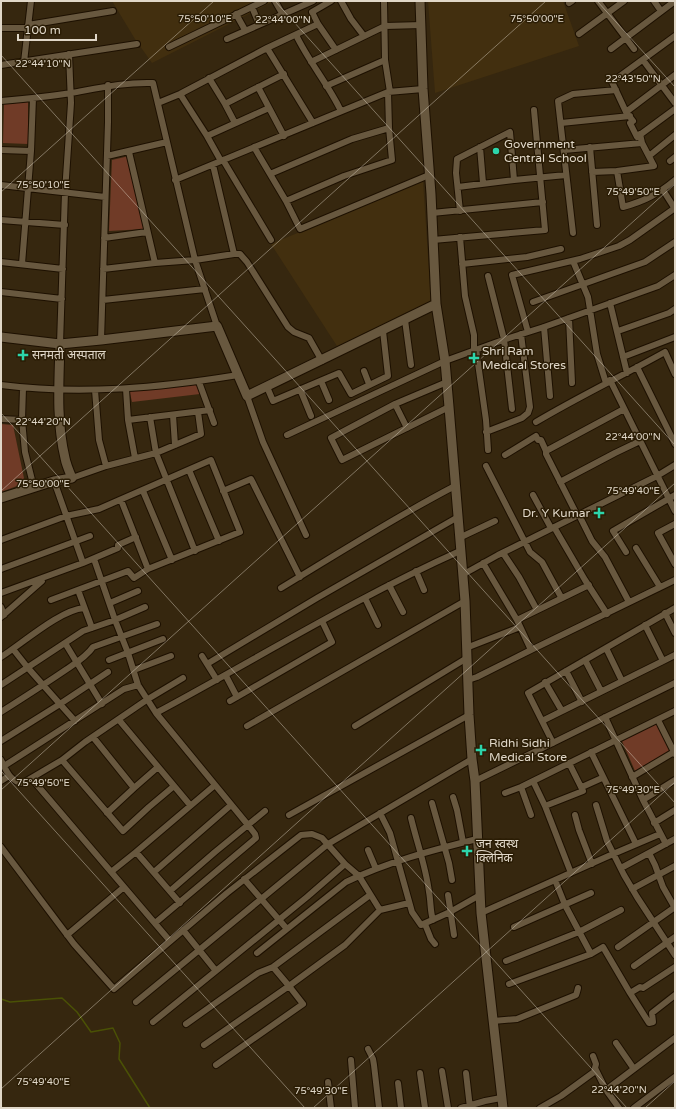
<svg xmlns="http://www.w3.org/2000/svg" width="676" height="1109" font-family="'Varela Round','Noto Sans Devanagari',sans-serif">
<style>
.built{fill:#422f0f}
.green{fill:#703b27}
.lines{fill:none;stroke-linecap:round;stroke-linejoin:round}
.stream{stroke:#4a5105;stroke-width:1.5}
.street-casing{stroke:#1d1000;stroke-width:8}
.secondary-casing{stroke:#1d1000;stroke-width:11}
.street{stroke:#68583f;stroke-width:6}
.secondary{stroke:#68583f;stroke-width:9}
.ticks{fill:none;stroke:#e0d7c8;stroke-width:1;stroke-opacity:0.45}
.poi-dot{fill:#2cd5ab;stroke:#2b1d05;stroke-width:1.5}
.labels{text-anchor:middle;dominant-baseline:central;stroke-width:3;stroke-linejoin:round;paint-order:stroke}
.poi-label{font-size:12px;fill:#e0d7c8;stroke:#2b1d05;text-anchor:start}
.ticks-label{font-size:10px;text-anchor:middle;fill:#e0d7c8;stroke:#2b1d05;stroke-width:3;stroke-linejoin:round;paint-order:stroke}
</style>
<rect width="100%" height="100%" fill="#36270f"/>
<path class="built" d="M112,1h162l-122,62 -17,-24z
M428,1h135l16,45 -144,47z
M423,181l8,121 -94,44 -66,-102z"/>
<path class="green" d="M28,102v42l-25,-1 1,-39z
M129,156l16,73 -36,2 3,-71z
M197,384l3,10 -68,8 -3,-13z
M1,424l12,1 12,58 -24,9z
M657,723l13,28 -35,20 -13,-30z"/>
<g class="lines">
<path class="stream" d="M1,999l9,3 52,-4 15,14 14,20 22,-4 7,15 -1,16 31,49"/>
<defs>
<path id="street" d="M275,1l8,14
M331,1l-19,11 6,12 18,26
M341,1l10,18 13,17
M384,1l1,59 5,32
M598,1l36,48
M654,1l7,10
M569,3l3,-2
M252,7l7,17
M236,14l9,16
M28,25l85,-14
M1,28h27
M579,34l45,-33
M296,35c13,27 32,49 45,76
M675,36l-63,46 14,30 7,9 -3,2 7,14 38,-28
M227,39l86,-38
M169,47l95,-46
M267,48l46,75
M611,49l64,-48
M643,60l32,43
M24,62l7,-61
M311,62l74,-36 37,-1
M1,65l136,-21
M209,78l16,26 10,19
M326,86l59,-26
M258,87l26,49
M180,94l27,42 14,25
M1,101c24,-2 47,-4 70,-8 28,-5 54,-11 82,-10l42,177 22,66
M158,103l22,-9 87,-46 51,-24
M225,104l59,-30
M626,112l49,-37
M561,123l69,-7
M207,136l62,-28
M254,147l32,54 14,28 129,-54
M480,147l3,36
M590,147l7,78
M1,150l30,1
M564,150l78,-7
M129,152l26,111
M107,156l60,-14
M649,156l26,-21
M223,160l48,80
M670,161l5,-4
M213,165l21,89
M617,171l6,36c22,-6 35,-13 52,-27
M592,172l25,-1 37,-5 -12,-23 -2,-9
M270,174l82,-35 37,-11
M175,180l213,-88 35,-3
M1,185l104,12
M458,187l56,-7 52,-5
M663,190l12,19
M286,201l58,-25 48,-16 -3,-32 -1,-36
M460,211l-4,-38 1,-14 53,-27 4,48
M432,213l111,-11
M1,220l64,5
M573,233l-15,-132 15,-7 43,-4
M460,237l5,59 9,39v15
M104,238l43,-6
M433,240l112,-10 -11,-120
M573,261l15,36 9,57 9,29
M1,262l62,7
M22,264l9,-113 2,-53
M462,264l65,-7 34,-8
M103,269l52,-6 40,-3 39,-6h6l7,8 41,65 6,5 15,6 13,23
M488,276l16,63 8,70
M1,292l61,7
M103,300l102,-11
M533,302l112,-40 30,-20
M610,303l17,70
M569,318l3,65
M405,320l6,45
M544,327l6,69
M618,331l51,-18 6,-4
M528,332l-16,-57 68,-16 39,-13 11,-6 45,-32
M101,340l7,-218v-37
M60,344l5,-152 6,-89 -2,-49
M476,349l10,71 2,30
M623,357l52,-20
M637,367l38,77
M364,371l5,13
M610,380l65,131
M321,381l8,19
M199,382l15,41
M447,382l-52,22 -64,34 11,22 107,-53
M1,385c79,10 158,3 237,-10
M267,387l6,14 66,-28 12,21 37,-18 -5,-45
M23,388l-1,32 3,32 9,36
M126,389l2,31 7,38
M300,389l11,27
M95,390l4,50 7,26
M247,396l16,46 43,93
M395,404l12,24
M173,415l2,30
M150,417l6,36 39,98
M1,419l21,1
M128,420l82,-10
M536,422c42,-25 86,-46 129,-70l10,22
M486,432l36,-14 6,-5 2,-6 -9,-73
M287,435l158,-74 58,-21 41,-13 114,-41 17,-11
M546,451l78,-42
M505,455l31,-19 2,4h3l5,11v3l31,61
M486,466l44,86 12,10 19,35
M189,470l30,71
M72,478l34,-12 50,-13 45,-19 -3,-22
M54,481l29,82
M560,482l55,-29 25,-12
M143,491l29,69
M223,491l28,-12 49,98
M533,495l18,33
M121,500l27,69
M579,515l13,26 13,16 24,45
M675,524l-17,9 17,31
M554,527l31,53 22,34
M459,538l36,-17
M1,540l65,-24 33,-7 112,-49 29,72 -92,37 -14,9 -6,-7 -77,29
M636,548l24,39
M626,552l-13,-21 62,-36
M503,553l16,24 18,33
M94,559l21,61 13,33 10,32 18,28 92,112 7,9 1,4 -101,85
M483,563l34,57 14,30 144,-70
M1,569l89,-33
M416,571l8,19
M462,575l36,-20 159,-79 18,-11
M389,585l14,27
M281,588c58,-35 114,-71 174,-102
M78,590l14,38
M1,593l82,-30 35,-15v-3l18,-8
M365,598l13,27
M110,603l28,-12
M1,607l3,8
M665,613l10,20
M1,617l41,-36
M517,620l72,-35
M65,643l37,61
M466,648l54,-21
M606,648l16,33
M13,649l15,19 47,53
M202,656l15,24
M1,657c22,-14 59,-47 83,-49
M109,660l54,-21
M585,660l16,31
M663,661l12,-6
M207,664l110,-66 141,-81
M134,670l37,-14
M566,671l16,31
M226,676l11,21
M468,680l9,-3 54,-27
M545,682l17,29
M1,685l82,-54 32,-11 30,-13
M230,701l102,-59 -10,-21
M1,712c22,-14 44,-28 66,-43 9,-6 20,-13 26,-22l64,-23
M156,713c101,-54 199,-115 304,-162
M605,717l38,83 23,44
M119,720l71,85
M658,720l17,34
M542,721l121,-60 -18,-36
M247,726l218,-125
M355,726l112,-68
M93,737l41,51
M1,741l59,-37 48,-32
M553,743l-25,-50 147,-85
M591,752l45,92
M1,760c5,10 9,22 22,23l39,-23 23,-18 63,-43 35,-21
M62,760l61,71 26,-24 25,-21
M4,766l120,-77 14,-4
M632,777l42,-25
M32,779l138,162
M1,781l8,-5
M475,781l200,-98
M533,781l12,25 26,67
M521,787l10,28
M582,787l20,-9
M505,793l16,-6 154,-76
M453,797l4,13 6,32
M643,800l32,-20
M432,803l17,60 3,17
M596,805l11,36 17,34 13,22 38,58
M545,806l38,-15 -14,-28
M107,813l27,-25 24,-21
M380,813l10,20 22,79 9,13 29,-13 30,-17
M289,815l180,-100
M575,815l4,15 13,34
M411,818c6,25 15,49 18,74 2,10 1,19 4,28
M654,823l21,-13
M1,847l73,97 40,45 113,-96 74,-58 11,-1 10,4 23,26 14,12 21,34
M368,850l8,19
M136,852l44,51
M649,853l6,12 8,22 12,21
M621,868l54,-29
M111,872l25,-20 79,-67
M154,872l77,-67
M244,879l43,50
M555,880l10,25 26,49
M632,889l43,-23
M170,891l45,-39 50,-41
M448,895l6,40
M481,913l132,-59 47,-20
M425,924l6,15 4,5
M514,927l77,-34
M183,930l33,41
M67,935l57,-48
M618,947l57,-40
M257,953l89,-71c41,-20 87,-32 131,-43
M506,961l73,-29 42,-22
M634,966l41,-29
M273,967l97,-72
M509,984l82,-30 12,-7 27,46 19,30 4,-1 -1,-9 23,-18
M630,993l10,-6 3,1 32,-21
M136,1002l192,-158 144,-85
M493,1021l24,-2 59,-24 1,-3 1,-4
M153,1022l154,-125 38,-33
M186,1024l72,-51 15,-6 16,19 -85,59
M616,1043l18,26
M368,1049l5,10 1,6 5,43
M351,1060l4,48
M216,1065l87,-61 -14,-18 56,-41 35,-35 29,-7
M595,1068l11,22 13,18
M442,1071l6,37
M420,1073l5,35
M466,1073l4,35
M328,1082l3,26
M398,1083l3,25
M606,1090l69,-52
M461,1108l24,-7 16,-3
M540,1108l21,-12 33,-24 2,-8 -3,-8
M634,1108l41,-31"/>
<path id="secondary" d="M420,1l3,88 8,105 5,110 9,57 4,46 16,194 4,114 3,44 3,22 6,132 22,195
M1,337l59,7 41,-4 116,-14 30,70 189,-92
M1,498l53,-17 18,-3c-3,-7 -6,-14 -7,-20 -9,-38 -6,-76 -5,-114"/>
</defs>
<use href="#street" class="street-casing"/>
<use href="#secondary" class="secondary-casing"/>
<use href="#street" class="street"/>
<use href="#secondary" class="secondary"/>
</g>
<path class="ticks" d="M275,1l400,444M597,1l78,86M1,55l674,748M1,192l213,-191M1,413l626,695M1,491l545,-490M1,771l304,337M1,790l674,-606M1,1089l674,-606M313,1108l362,-326M645,1108l30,-27"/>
<g class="poi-dot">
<circle cx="496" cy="151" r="4"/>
<path d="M21 349h4v4h4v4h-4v4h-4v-4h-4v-4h4z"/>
<path d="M472 352h4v4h4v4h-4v4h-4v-4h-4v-4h4z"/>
<path d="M597 507h4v4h4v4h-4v4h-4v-4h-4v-4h4z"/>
<path d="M479 744h4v4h4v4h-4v4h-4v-4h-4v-4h4z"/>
<path d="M465 845h4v4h4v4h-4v4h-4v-4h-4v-4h4z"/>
</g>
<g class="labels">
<g class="poi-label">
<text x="504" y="144">Government<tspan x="504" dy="14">Central School</tspan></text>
<text x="482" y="351">Shri Ram<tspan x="482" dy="14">Medical Stores</tspan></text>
<text x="32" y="355">सनमती अस्पताल</text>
<text x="590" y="513" text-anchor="end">Dr. Y Kumar</text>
<text x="489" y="743">Ridhi Sidhi<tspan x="489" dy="14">Medical Store</tspan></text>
<text x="476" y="844">जन स्वस्थ<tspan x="476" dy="14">क्लिनिक</tspan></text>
</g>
</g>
<g class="ticks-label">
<text x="205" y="22">75°50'10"E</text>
<text x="537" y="22">75°50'00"E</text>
<text x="283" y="23">22°44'00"N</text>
<text x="43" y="67">22°44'10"N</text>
<text x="633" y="82">22°43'50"N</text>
<text x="43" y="188">75°50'10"E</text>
<text x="633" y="195">75°49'50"E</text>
<text x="43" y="425">22°44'20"N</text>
<text x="633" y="440">22°44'00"N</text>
<text x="43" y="487">75°50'00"E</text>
<text x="633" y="494">75°49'40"E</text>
<text x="43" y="786">75°49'50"E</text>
<text x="633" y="793">75°49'30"E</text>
<text x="43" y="1085">75°49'40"E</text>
<text x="619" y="1093">22°44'20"N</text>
<text x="321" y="1094">75°49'30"E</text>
</g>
<rect width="676" height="1109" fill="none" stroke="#e0d7c8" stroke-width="4"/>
<path d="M18 34v6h78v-6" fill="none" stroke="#e0d7c8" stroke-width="2"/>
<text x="24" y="34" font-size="12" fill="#e0d7c8" stroke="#2b1d05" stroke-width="3" paint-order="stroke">100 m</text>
</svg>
